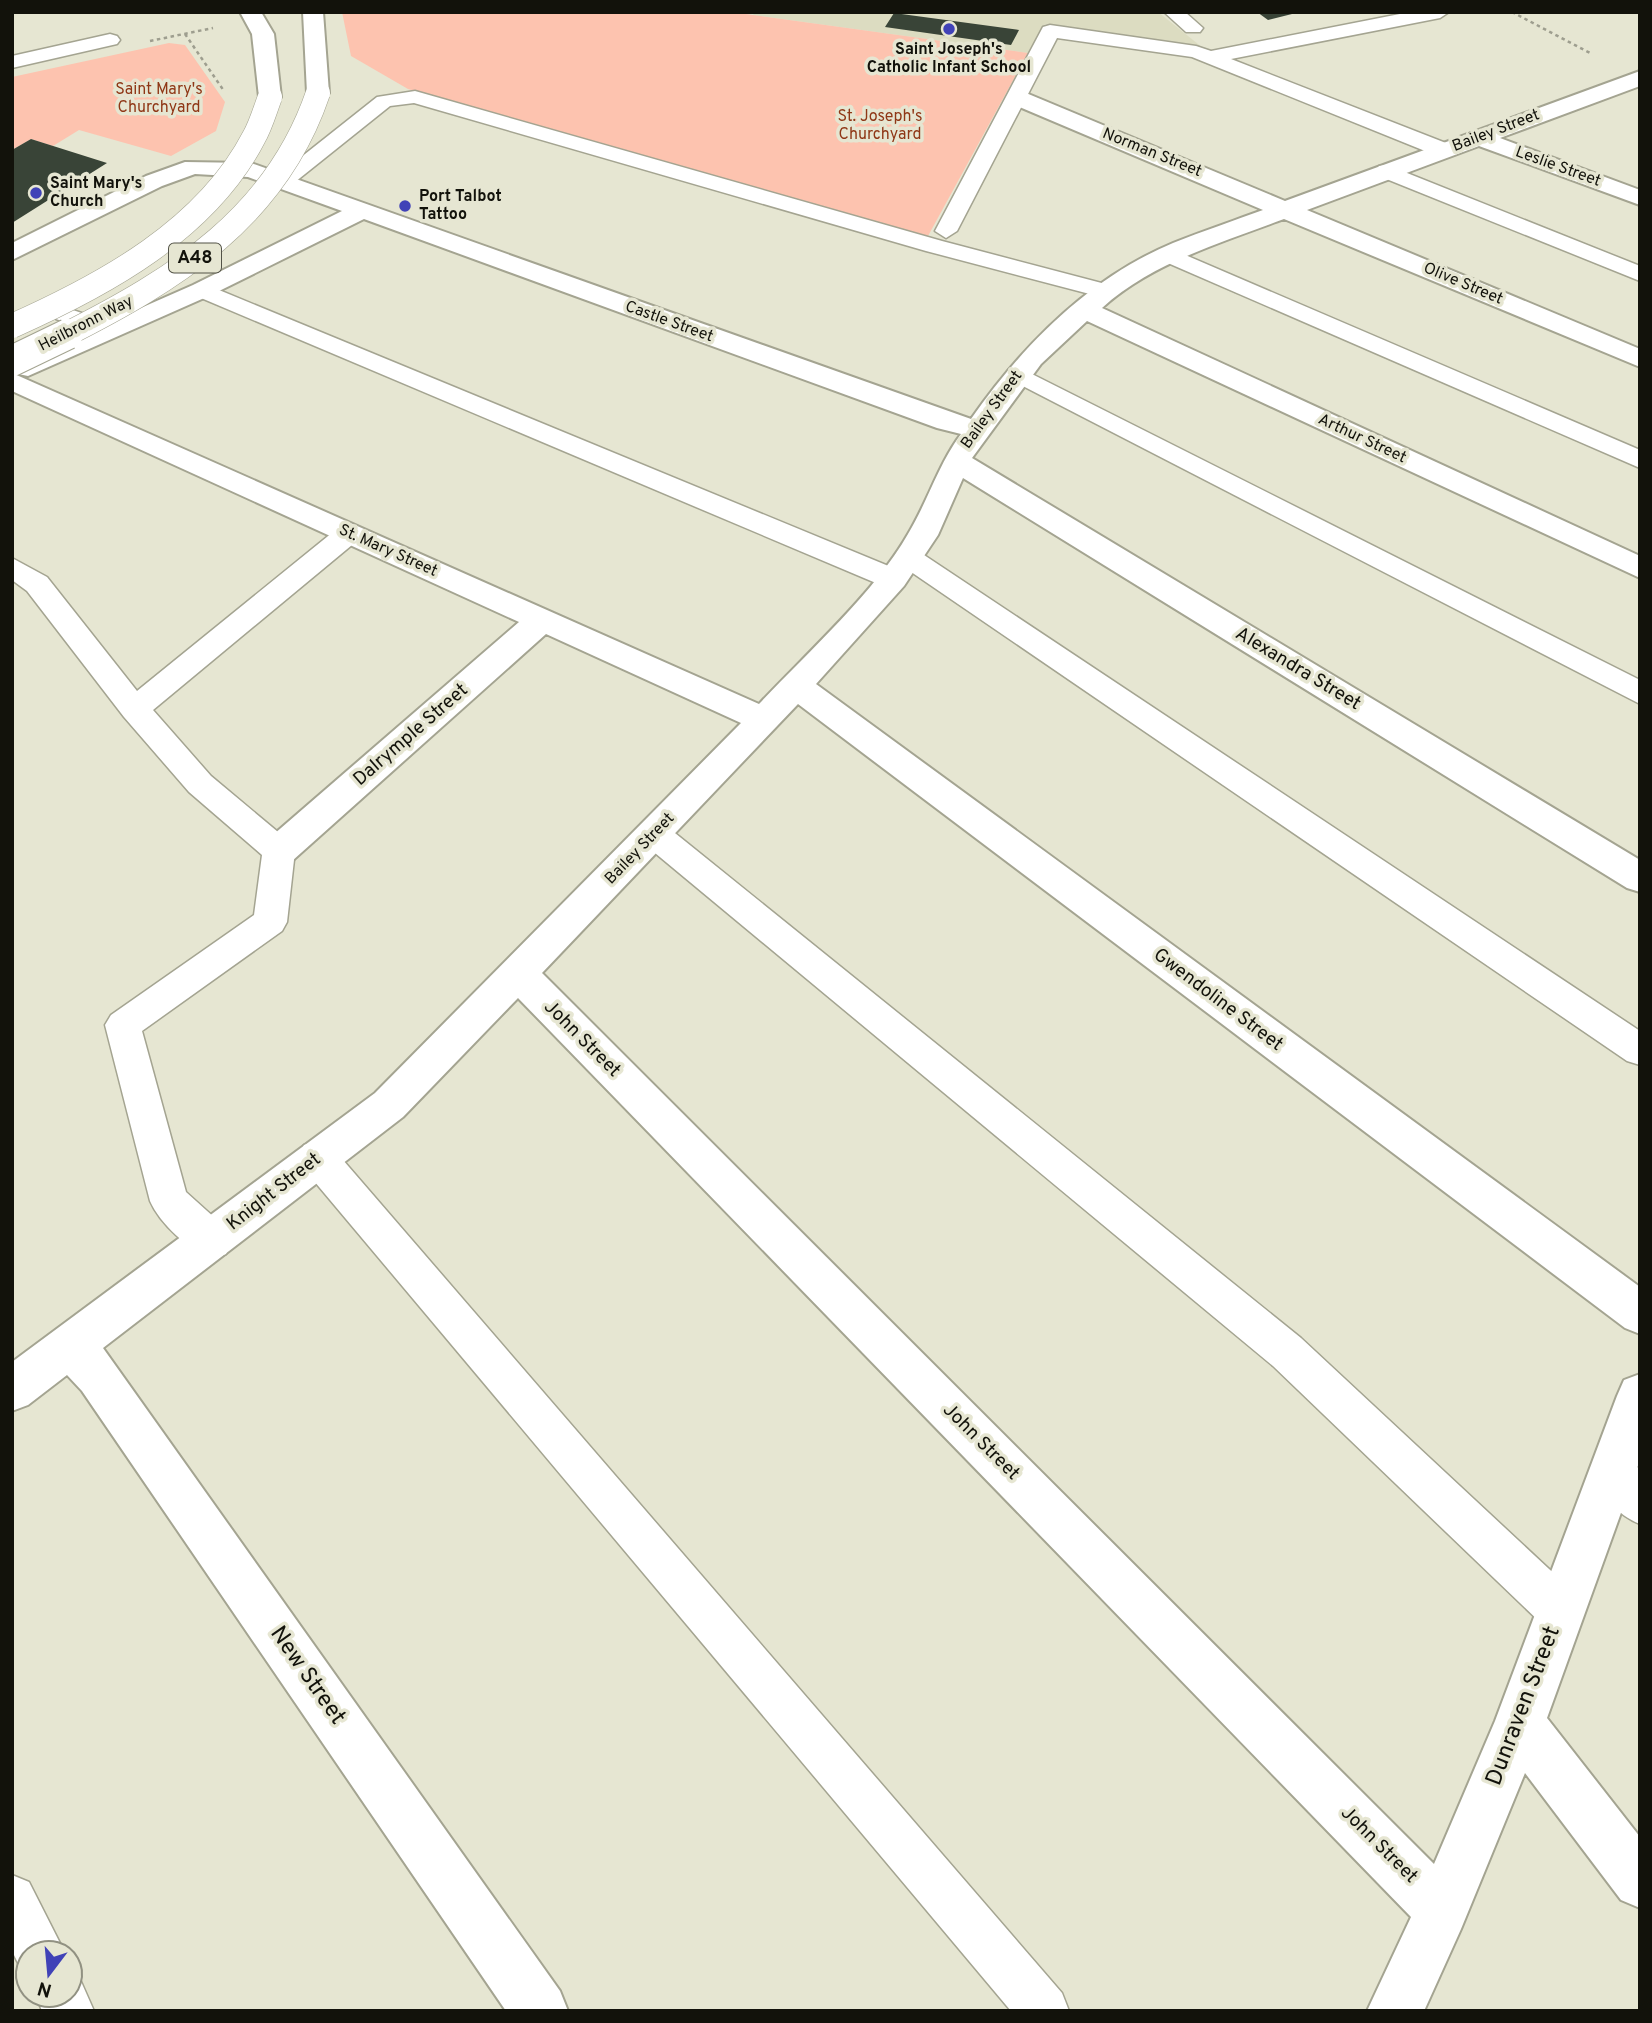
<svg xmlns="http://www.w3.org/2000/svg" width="1652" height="2023" font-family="Overpass,sans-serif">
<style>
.built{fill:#dcdcc1}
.green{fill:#fdc3af}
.building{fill:#394437}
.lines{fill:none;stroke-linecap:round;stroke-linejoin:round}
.lane-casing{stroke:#a4a491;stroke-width:3}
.street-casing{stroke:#a4a491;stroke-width:4}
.primary-casing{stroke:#a4a491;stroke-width:4}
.path{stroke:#9e9e8f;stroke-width:2.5;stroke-dasharray:3.5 3.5;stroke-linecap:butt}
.lane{fill:#fff;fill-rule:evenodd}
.street{fill:#fff;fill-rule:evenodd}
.primary{fill:#fff;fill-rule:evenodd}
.primary-bridge-far1-casing{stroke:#a4a491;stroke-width:25;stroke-linecap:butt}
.primary-bridge-casing{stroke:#a4a491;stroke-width:32;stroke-linecap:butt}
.primary-bridge-far1{stroke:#fff;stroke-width:24}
.primary-bridge{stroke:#fff;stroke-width:30}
.poi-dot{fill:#4042b7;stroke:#e6e6d2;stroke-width:2.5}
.labels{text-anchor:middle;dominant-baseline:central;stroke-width:7;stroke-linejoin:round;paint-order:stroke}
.far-poi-label{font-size:16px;font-weight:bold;fill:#12120b;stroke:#e6e6d2;text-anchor:start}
.far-park-label{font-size:16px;fill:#8f3716;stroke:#e6e6d2}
.far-street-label{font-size:16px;fill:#12120b;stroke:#e6e6d2}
.shield{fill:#e6e6d2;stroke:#525247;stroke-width:2}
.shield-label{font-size:18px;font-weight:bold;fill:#12120b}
.street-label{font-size:19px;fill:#12120b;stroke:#e6e6d2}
.near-street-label{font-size:23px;fill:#12120b;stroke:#e6e6d2}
</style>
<rect width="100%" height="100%" fill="#e6e6d2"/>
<path class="built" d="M755,12h403l45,36 -158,-24 -17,29 -275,-38z"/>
<path class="green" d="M342,12h390l296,41 -100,183 -520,-147 -57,-33z
M169,43l16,2 40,57 -9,29 -45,25 -92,-26 -26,16 -22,-7 -19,11v-73z"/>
<path class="building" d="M1257,12h39v1l-28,7z
M894,13l125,17 -8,15 -126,-18z
M31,139l76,24 -95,60v-73z"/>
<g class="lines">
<defs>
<path id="lane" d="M1164,12h21l18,16 -3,4h-14z
M1410,12h39l-9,6 -209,41 220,86 3,5 -3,5h-16l-243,-98 -135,-19 -100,193 -11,7 -11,-7 108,-204 7,-2 146,21 15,5z
M110,34l7,2 3,4 -3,4 -105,24v-12z
M415,91l527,150 171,45 4,5 -4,5 -8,2 -179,-47 -512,-148 -24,3 -100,80 -8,2 -11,-7 106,-84z
M1387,165l253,101v15l-261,-105 -3,-5 3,-5z
M1169,248l471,202v18l-479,-208 -3,-5z
M202,283l701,289 4,7 -4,7 -10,2 -10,-2 -689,-291 -4,-5 4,-5z
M64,307l53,18 3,5 -3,5 -9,2 -52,-18 -4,-5 4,-5z
M1018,367l622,313v24l-631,-325 -3,-5 3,-5z
M348,525l10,3 4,6 -4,6 -205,170 58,66 79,66 5,9 -8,71 -5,9 -140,100 44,161 40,36 5,13 -5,13 -14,5c-23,-9 -52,-35 -62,-58l-45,-176 6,-10 143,-100 8,-60 -73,-63 -65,-75 -97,-126 -15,-11v-22l35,19 90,114 201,-163z
M908,548l10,3 722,480v34l-13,-4 -729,-498 -4,-6 4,-6z
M654,822l11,3 636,513 276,257 6,16 -6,16 -16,6 -16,-6 -272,-261 -630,-523 -5,-9 5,-9z
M317,1141l13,4 732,848 7,18h-58l-707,-842 -6,-12 6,-12z
M1612,1450l15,6 13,14v54c-23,-9 -40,-30 -49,-53l6,-15z
M12,1875l17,7 36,71h-37v20l-6,-2 -10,-20z
M70,1973l9,4 15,34h-52l-6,-16h34z"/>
<path id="street" d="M1640,71v15l-140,52 140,52v15l-161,-59 -172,64 333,139v18l-356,-148c-61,23 -133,44 -182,89l538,248v22l-553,-257 -46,43 -69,94 668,402v32l-13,-4 -664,-410 -25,57 -34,51 -88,98 824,603v47l-15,-6 -827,-624 -256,269 892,891 61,-143 122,-325 7,-16 16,-6v86l-93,258 93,119v71l-19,-8 -96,-127 -64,156 -37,82h-57l44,-94 -893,-919 -115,119 -300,231 457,643 8,20h-62l-424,-620 -15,-16 -39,30 -16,6v-49l363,-269 366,-370 -195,-89 -254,227 -13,4 -13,-4 -5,-10 5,-10 253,-219 -507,-231v-18l747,331c47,-50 116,-112 149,-170 20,-33 30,-69 53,-100l-24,-6 -573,-209 -153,76 -183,81 -10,-2 -4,-6 4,-6 175,-77 149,-74 -94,-34 -53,-3 -33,12 -150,74v-17l134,-67 39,-14 66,1 720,256c52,-74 118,-141 202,-176 30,-12 60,-22 90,-33l-253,-107 -3,-5 3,-5h16l259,108z"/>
<path id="primary" d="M240,12h21l13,22 7,63 -3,5 -8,2 -11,-7 -7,-63z
M303,12h20l6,81 -11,7 -11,-7z"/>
</defs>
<use href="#lane" class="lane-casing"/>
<use href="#street" class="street-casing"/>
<use href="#primary" class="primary-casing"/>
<path class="path" d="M1512,12l80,42
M185,34l39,57
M150,41l63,-13"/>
<use href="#lane" class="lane"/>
<use href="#street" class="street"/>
<use href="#primary" class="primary"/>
<defs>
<path id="primary-bridge-far1" d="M12,326c92,-41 194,-96 242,-189 7,-12 11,-27 16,-40
M65,335c111,-56 211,-118 253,-242"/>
<path id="primary-bridge" d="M12,361l56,-27"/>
</defs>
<use href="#primary-bridge-far1" class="primary-bridge-far1-casing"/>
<use href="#primary-bridge" class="primary-bridge-casing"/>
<use href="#primary-bridge-far1" class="primary-bridge-far1"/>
<use href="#primary-bridge" class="primary-bridge"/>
</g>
<g class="poi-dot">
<circle cx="949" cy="29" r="7"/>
<circle cx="36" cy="193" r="7"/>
<circle cx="405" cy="206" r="7"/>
</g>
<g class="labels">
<g class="far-poi-label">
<text x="949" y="50" text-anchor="middle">Saint Joseph's<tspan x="949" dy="18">Catholic Infant School</tspan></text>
<text x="50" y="184">Saint Mary's<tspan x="50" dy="18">Church</tspan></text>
<text x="419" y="197">Port Talbot<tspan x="419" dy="18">Tattoo</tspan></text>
</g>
<g class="far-park-label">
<text x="159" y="90">Saint Mary's<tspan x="159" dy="18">Churchyard</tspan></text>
<text x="880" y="117">St. Joseph's<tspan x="880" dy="18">Churchyard</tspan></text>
</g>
<g class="far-street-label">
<text transform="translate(1496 131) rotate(-21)">Bailey Street</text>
<text transform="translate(1152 153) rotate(22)">Norman Street</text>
<text transform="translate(1558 167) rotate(20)">Leslie Street</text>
<text transform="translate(1463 284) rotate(23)">Olive Street</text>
<text transform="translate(669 322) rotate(20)">Castle Street</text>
<text transform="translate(86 324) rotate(-27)">Heilbronn Way</text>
<text transform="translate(992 410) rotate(-54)">Bailey Street</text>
<text transform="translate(1362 439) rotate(25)">Arthur Street</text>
<text transform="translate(388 551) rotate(24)">St. Mary Street</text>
<text transform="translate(640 849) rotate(-46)">Bailey Street</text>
</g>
<rect class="shield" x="169" y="243.5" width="52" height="29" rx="5"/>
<g class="shield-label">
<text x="195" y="258">A48</text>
</g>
<g class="street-label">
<text transform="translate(1298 669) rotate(31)">Alexandra Street</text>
<text transform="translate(411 735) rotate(-41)">Dalrymple Street</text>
<text transform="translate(1218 1000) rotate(37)">Gwendoline Street</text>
<text transform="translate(582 1039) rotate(45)">John Street</text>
<text transform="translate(274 1192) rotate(-38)">Knight Street</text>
<text transform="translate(981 1442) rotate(45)">John Street</text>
<text transform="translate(1379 1845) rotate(45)">John Street</text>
</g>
<g class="near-street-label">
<text transform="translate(307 1676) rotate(55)">New Street</text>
<text transform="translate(1524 1706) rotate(-69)">Dunraven Street</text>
</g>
</g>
<rect width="1652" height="2023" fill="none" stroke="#12120b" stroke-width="28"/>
<g transform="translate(49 1974) rotate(196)"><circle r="33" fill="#e6e6d2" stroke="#919182" stroke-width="2"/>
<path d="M0-5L12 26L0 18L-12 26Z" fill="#4042b7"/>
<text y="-10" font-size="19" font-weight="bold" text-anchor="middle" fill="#12120b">N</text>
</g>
</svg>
